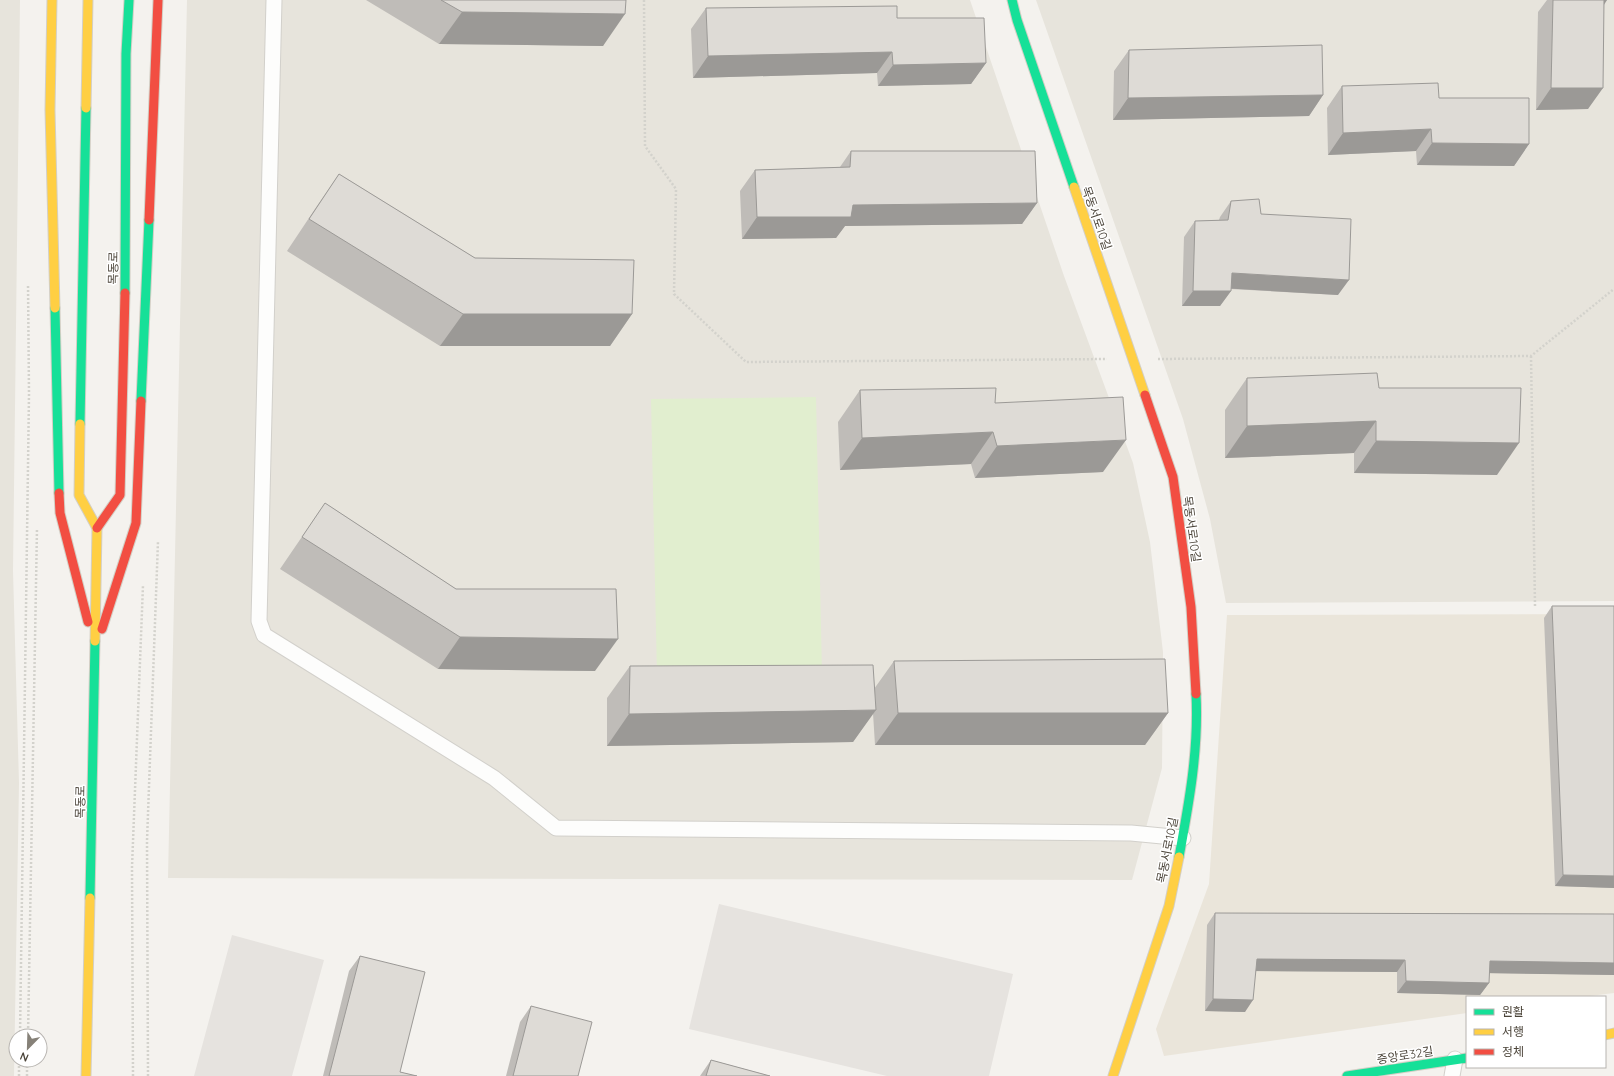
<svg xmlns="http://www.w3.org/2000/svg" width="1614" height="1076" font-family="Quicksand,'Noto Sans KR',sans-serif">
<style>
.residential{fill:#e7e4dc}
.education{fill:#eae5da}
.green{fill:#e1eecf}
.parking{fill:#e6e3df}
.lines{fill:none;stroke-linecap:round;stroke-linejoin:round}
.lane-casing{stroke:#d2d0cb;stroke-width:17}
.fast-casing{stroke:#d3cfc5;stroke-width:11}
.slow-casing{stroke:#d3cfc5;stroke-width:11}
.jam-casing{stroke:#d3cfc5;stroke-width:11}
.path{stroke:#d3d2cc;stroke-width:2.5;stroke-dasharray:2 2;stroke-linecap:butt}
.lane{stroke:#fdfdfc;stroke-width:15}
.fast{stroke:#16e098;stroke-width:9}
.slow{stroke:#ffcf43;stroke-width:9}
.jam{stroke:#f24e42;stroke-width:9}
.wall{fill:#bfbcb8}
.shaded-wall{fill:#9b9996}
.building{fill:#dedbd6;stroke:#9b9996}
.labels{text-anchor:middle;dominant-baseline:central;stroke-width:3;stroke-linejoin:round;paint-order:stroke}
.street-label{font-size:12px;fill:#4b4439;stroke:#fff}
</style>
<rect width="100%" height="100%" fill="#f4f2ee"/>
<path class="residential" d="M0,0h20l-7,571 6,212 -5,293h-14z
M187,0h783l94,276 69,187 17,79 13,110 -1,116 -30,112 -964,-2z
M1036,0h578v601l-388,2 -16,-84 -27,-100z"/>
<path class="education" d="M1614,614v379l-32,4h-115v16l-303,43 -8,-27 53,-145 18,-269z"/>
<path class="green" d="M816,397l6,276 -165,3 -6,-277z"/>
<path class="parking" d="M719,904l294,70 -24,102h-102l-198,-47z
M232,935l92,25 -32,116h-98z"/>
<g class="lines">
<defs>
<path id="lane" d="M274,0l-15,621 5,14 230,143 62,50 575,5 52,5
M1452,1076l3,-17"/>
<path id="fast" d="M1012,0l5,20 57,167
M125,293l1,-239 3,-54
M55,308l4,185
M141,401l8,-181
M80,424l6,-316
M1179,857c10,-54 20,-108 17,-163
M90,898l5,-257
M1347,1076l120,-18"/>
<path id="slow" d="M52,0l-2,110 5,198
M86,108l2,-108
M1074,187l71,208
M80,424l-1,71 18,33 -2,113
M1605,1035l9,-2
M86,1076l4,-178
M1113,1076l56,-170 10,-49"/>
<path id="jam" d="M149,220l9,-220
M1145,395l28,82 18,130 5,87
M59,493l1,20 28,109
M97,528l23,-33 5,-202
M102,629l34,-106 5,-122"/>
</defs>
<use href="#lane" class="lane-casing"/>
<use href="#fast" class="fast-casing"/>
<use href="#slow" class="slow-casing"/>
<use href="#jam" class="jam-casing"/>
<path class="path" d="M644,0l1,146 31,43 -2,105 72,68 361,-3
M1531,356l4,250
M1158,359l373,-3 83,-67
M20,1036l9,-642 -1,-110
M28,1036l9,-508
M19,1076v-16
M27,1076v-16
M133,1076l-1,-209 11,-282
M148,1076l-1,-235 11,-300"/>
<use href="#lane" class="lane"/>
<use href="#fast" class="fast"/>
<use href="#slow" class="slow"/>
<use href="#jam" class="jam"/>
</g>
<path class="wall" d="M366,0h260l-23,46 -164,-2z
M1547,0h60l-3,5 -16,104 -52,1 2,-98z
M706,8l191,10 89,45 -15,21 -93,2 -1,-13 -184,5 -2,-49z
M1129,50l194,45 -14,21 -196,4 1,-49z
M1342,86l97,12 90,46 -15,22 -97,-1 -1,-14 -88,4 -1,-47z
M851,151l186,52 -15,21 -177,2 -9,12 -94,1 -2,-48 15,-21 85,-3z
M339,174l136,84 157,56 -22,32h-170l-153,-95 30,-45z
M1231,201l30,13 77,81 -107,-6v2l-11,15h-38l2,-69 11,-16 24,-1 1,-3z
M1247,378l132,10 118,87 -143,-2v-20l-129,5v-48z
M860,390l135,13 108,69 -128,6 -4,-14 -131,6 -2,-48z
M325,503l131,86 139,82 -157,-2 -158,-100z
M1552,606h62v282l-59,-2 -11,-268z
M894,661l274,52 -23,32h-270l-2,-32 -20,29 -246,4v-48l23,-32 244,23z
M1215,913l399,1v61l-125,-2v10l-9,12 -83,-2v-21l-141,-1 -11,41 -40,-1 2,-86z
M360,956l40,116 17,4h-94l26,-105z
M531,1006l47,70h-72l14,-54z
M711,1060l59,16h-70z"/>
<path class="shaded-wall" d="M1600,0h7l-9,13z
M462,12l163,2 -22,32 -164,-2z
M892,52l-15,21 -184,5 15,-22z
M986,63l-15,21 -93,2 15,-21z
M1551,88h52l-15,21 -52,1z
M1323,95l-14,21 -196,4 15,-22z
M1431,129l-15,22 -88,4 15,-22z
M1432,143l97,1 -15,22 -97,-1z
M1037,203l-15,21 -177,2 -9,12 -94,1 15,-22 96,-12z
M1232,273l117,7 -11,15 -117,-7z
M1193,291h38l-11,15h-38z
M463,314h169l-22,32h-170z
M1376,421l-22,32 -129,5 22,-32z
M993,432l-22,32 -131,6 22,-32z
M1126,440l-23,32 -128,6 22,-32z
M1376,441l143,2 -22,32 -143,-2z
M460,637l158,2 -23,32 -157,-2z
M876,710l-23,32 -246,4 22,-32z
M898,713h270l-23,32h-270z
M1563,875l51,1v12l-59,-2z
M1257,959l148,1 -8,12 -149,-1z
M1490,961l124,2v12l-133,-2z
M1406,981l83,2 -9,12 -83,-2z
M1213,999l40,1 -8,12 -40,-1z"/>
<path class="building" d="M441,0h185l-1,14 -163,-2z
M1553,0h51l-1,88h-52z
M897,6v12h87l2,45 -93,2 -1,-13 -184,4 -2,-48z
M1322,45l1,50 -195,3 1,-48z
M1438,83l1,15h90v46l-97,-1 -1,-14 -88,4 -1,-47z
M851,151h184l2,52 -184,2 -2,12h-94l-2,-47 95,-3z
M339,174l136,84 159,2 -2,54h-169l-154,-95z
M1259,199l2,15 90,5 -2,61 -117,-7 -1,18h-38l2,-70 33,-1 3,-19z
M1377,373l2,15h142l-2,55 -143,-2v-20l-129,5v-48z
M996,388l-1,15 128,-6 3,43 -129,6 -4,-14 -131,6 -2,-48z
M325,503l131,86h160l2,50 -158,-2 -158,-100z
M1552,606h62v270l-51,-1z
M1165,659l3,54h-270l-4,-52z
M873,665l3,45 -247,4 1,-48z
M1215,913l399,1v49l-124,-2 -1,22 -83,-2 -1,-21 -148,-1 -4,41 -40,-1z
M360,956l65,16 -25,100 17,4h-88z
M531,1006l61,16 -14,54h-65z
M711,1060l59,16h-64z"/>
<g class="labels">
<g class="street-label">
<text transform="translate(1097 218) rotate(71)">목동서로10길</text>
<text transform="translate(113 268) rotate(-89)">목동로</text>
<text transform="translate(1192 529) rotate(82)">목동서로10길</text>
<text transform="translate(80 802) rotate(-89)">목동로</text>
<text transform="translate(1167 850) rotate(-79)">목동서로10길</text>
<text transform="translate(1405 1055) rotate(-9)">중앙로32길</text>
</g>
</g>
<rect x="1466" y="996" width="140" height="72" fill="#ffffff" stroke="#b7b4b0"/>
<rect x="1474" y="1009" width="20" height="6" fill="#16e098" stroke="#b7b4b0"/>
<text x="1502" y="1016" font-size="12" fill="#4b4439">원활</text>
<rect x="1474" y="1029" width="20" height="6" fill="#ffcf43" stroke="#b7b4b0"/>
<text x="1502" y="1036" font-size="12" fill="#4b4439">서행</text>
<rect x="1474" y="1049" width="20" height="6" fill="#f24e42" stroke="#b7b4b0"/>
<text x="1502" y="1056" font-size="12" fill="#4b4439">정체</text>
<g transform="translate(28 1048) rotate(203)"><circle r="19" fill="#ffffff" stroke="#b7b4b0"/>
<path d="M0-3L7 15L0 10L-7 15Z" fill="#868178"/>
<text y="-6" font-size="11" font-weight="bold" text-anchor="middle" fill="#4b4439">N</text>
</g>
</svg>
